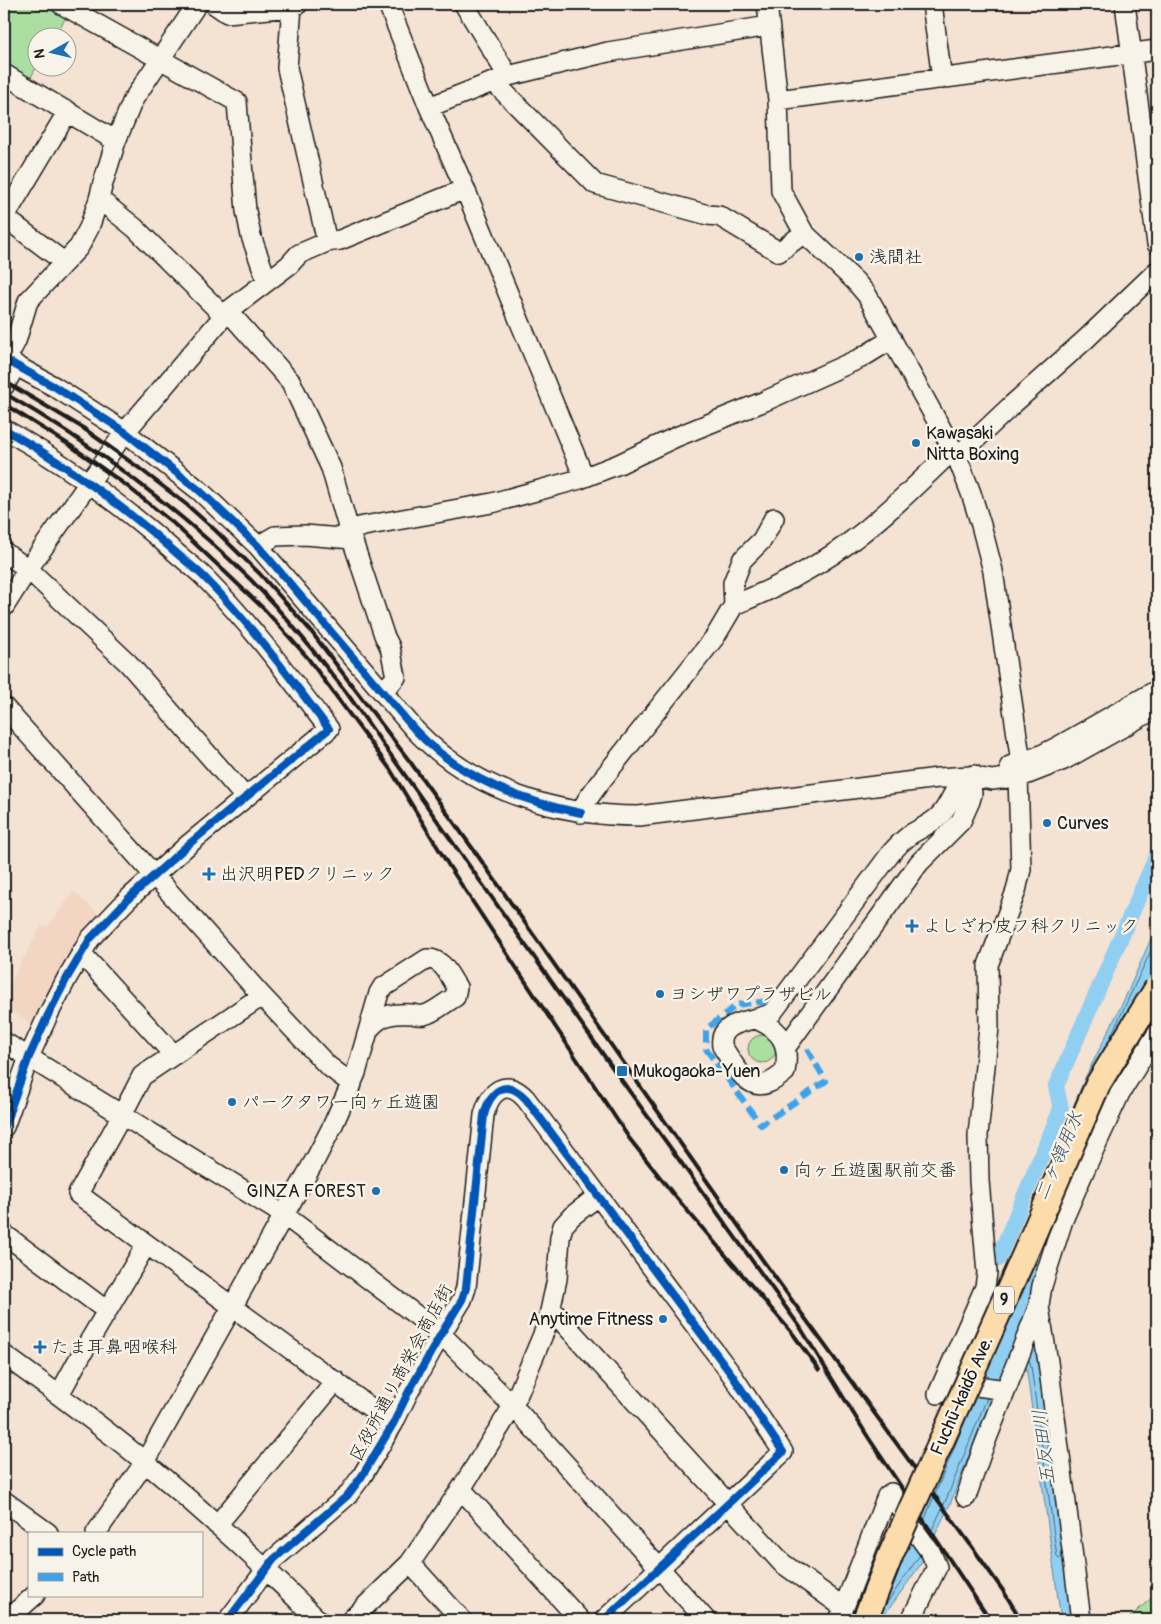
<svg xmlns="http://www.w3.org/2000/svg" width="1161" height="1624" font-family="Pangolin,'Klee One',sans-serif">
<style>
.built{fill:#f2d6c3}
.green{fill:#abdfa1;stroke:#647e5e}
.water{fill:#91cff2;stroke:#62879c}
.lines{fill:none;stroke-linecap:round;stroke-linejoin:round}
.shore{stroke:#4b6472;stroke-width:1}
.canal{stroke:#91cff2;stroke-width:16}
.minor-casing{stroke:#1c1c1c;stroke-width:22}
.minor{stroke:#f7f3e8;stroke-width:19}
.rail{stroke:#1c1c1c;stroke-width:4}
.major-bridge-casing{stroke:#1c1c1c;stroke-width:28;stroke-linecap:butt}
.major-bridge{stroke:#fddcac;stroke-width:24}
.quiet{stroke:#3da2ea;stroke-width:6;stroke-dasharray:12 6;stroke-linecap:butt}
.cycleway-casing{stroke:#f7f3e8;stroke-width:11}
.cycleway{stroke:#0057b8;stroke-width:8}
.poi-dot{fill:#1f6fb2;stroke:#f7f3e8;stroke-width:2}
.labels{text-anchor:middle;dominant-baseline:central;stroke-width:5;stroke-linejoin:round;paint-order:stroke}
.shield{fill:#f7f3e8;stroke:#5e5c59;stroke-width:1}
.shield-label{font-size:16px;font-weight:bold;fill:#1c1c1c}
.poi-label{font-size:18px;fill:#1c1c1c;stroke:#f7f3e8;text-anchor:start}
.street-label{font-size:18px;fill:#1c1c1c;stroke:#f7f3e8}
.water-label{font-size:19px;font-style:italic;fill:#3f525c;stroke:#f7f3e8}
</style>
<rect width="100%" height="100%" fill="#f4e2d2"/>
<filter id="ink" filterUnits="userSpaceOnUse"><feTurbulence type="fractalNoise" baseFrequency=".02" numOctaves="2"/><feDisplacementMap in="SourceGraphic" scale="10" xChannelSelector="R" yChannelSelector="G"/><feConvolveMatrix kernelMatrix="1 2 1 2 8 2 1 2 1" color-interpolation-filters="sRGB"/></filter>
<g filter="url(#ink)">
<path class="built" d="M74,892l26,23 -30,37 -37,72 -29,-16v-14l37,-68h7z"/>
<path class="green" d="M4,4h42l21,12 -13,21 -16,1 -1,28 -8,15 -25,-15z
M748 1049a14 14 0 1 1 28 0a14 14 0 1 1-28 0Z
M1157,1593v27h-30z"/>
<path class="water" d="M1157,925v46l-88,203 -30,90 -5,26 40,330h-13l-35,-254 -11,-22 -31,72 -33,86 -30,62 -40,56h-26l157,-365 73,-177 40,-80z"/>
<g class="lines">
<path class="shore" d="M1109,1040l48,-102
M1029,1360l2,6 26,191 2,2 3,-2 -1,-7
M923,1523l43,-104
M930,1534l16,-34 41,-102
M884,1607l36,-52"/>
<path class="canal" d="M998,1259l63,-150 -5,-23 101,-231"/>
<defs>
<path id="minor" d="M61,4l176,98 9,109 5,25 16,45
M214,4l13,9 65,-6 6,-3
M388,4l41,103 36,82 119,288
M464,4l44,72
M767,4l11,96 3,91 23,42 51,48 12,14 90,162 14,36 10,32 12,46 28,192
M932,4l10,75
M1125,4l32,240
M292,7l-5,61 40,174
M4,74l112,67
M494,82l101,102 113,31 11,1 60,36 25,-19
M778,100l379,-50
M429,107l79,-31 100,-24 161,-26
M99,199l36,29 89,88
M4,217l60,45
M4,218l64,-107
M228,311l63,71 40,86 18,62 35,105 6,12 6,30 -13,15
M4,359l51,28 70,45 75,59 58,55 157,184c58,61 143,86 224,86l299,-38 32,-2 22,4 31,-4 41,-16 93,-52
M6,360l10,-19 12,-40 51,-54 10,-19 10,-29 4,-16 13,-42 17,-41 64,-96
M4,386l12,-21
M4,429c60,34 118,76 170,122 11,10 24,19 34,30 45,46 82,97 121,148l-140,115 -61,55 -38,40 -23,39 -19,37 -19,42 -25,70
M957,457l56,-53 73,-65 71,-68
M349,530l15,-4 128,-23 88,-24 39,-15 57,-27 89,-36 96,-43 31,-19
M258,546l17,-10 30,-1 47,4
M4,552l24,17 100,94 117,134
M734,605c42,-17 84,-38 120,-66 35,-26 67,-59 99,-89
M4,607l24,-38 97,-137 103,-121 61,-46 10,-11 28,-12 13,-2 125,-51
M4,707l258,289 65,69 25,19
M1010,766l29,-10 18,-9 100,-57
M581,813l6,-13 13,-18 115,-145 19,-32 -1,-22 9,-23 20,-20 12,-22
M81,953l93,102
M262,996l-120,80 -20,39 -44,79 315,230
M756,1019c26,11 34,25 29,53 -5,4 -11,9 -17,11 -22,9 -36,-22 -46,-37 -4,-27 34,-24 50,-33l119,-160c6,-7 12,-13 20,-19 10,-6 22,-11 30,-20 12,-14 13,-32 33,-39
M4,1042l280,173 157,119 72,72 193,214
M786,1047l133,-184 42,-42 9,-20 2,-7 -2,-18
M4,1234l103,77
M1039,1307l9,55 33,258
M551,1309l231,254 61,44
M4,1355c48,35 97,70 142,108 60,50 117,102 172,157
M955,1383l51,7
M938,1394l47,-107 2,-14 -8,-92 -1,-46 11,-108 -1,-62 28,-74 5,-22 -3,-92
M59,1395l18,-33 69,-117
M461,1489l119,131
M966,1497l16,-46 57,-146 3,-19 21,-66 22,-51 35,-76 37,-59
M4,1501l44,32
M217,1525l119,-144
M96,1533l49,-71 171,-304 16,-31 24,-54 23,-80 3,-5 45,-29c16,-1 22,17 30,28l-2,10c-9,5 -21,16 -31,18 -4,1 -8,0 -12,-1 -18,-1 -30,0 -42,14
M410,1563l52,57
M7,1620l28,-25
M228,1620l46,-61 73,-63 15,-20 31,-52 15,-31 33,-59 21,-34 4,-12 18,-173c6,-24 22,-38 42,-16l206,276 51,77 -179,168
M351,1620l59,-57 51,-74 52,-83 34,-81 10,-46 3,-42 3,-11 9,-10 26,-20
M839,1620l48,-124 4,-3 19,31 21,29 6,14 -26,53"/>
</defs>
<use href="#minor" class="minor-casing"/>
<use href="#minor" class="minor"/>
<path class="rail" d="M4,381l79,47 56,40 48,37 28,25 45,44 50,56 101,133 62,86 291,413 206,282 34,48 17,28
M4,393c86,49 176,117 247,187 34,35 65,74 95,112l271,382 183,253 68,110 122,183
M4,404l67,42 56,40 46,37 49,46 43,41 42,47 83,112 59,97 180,272 45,57 119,139 26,36"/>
<defs>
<path id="major-bridge" d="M865,1620l26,-66 133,-298 74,-172 59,-96"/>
</defs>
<use href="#major-bridge" class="major-bridge-casing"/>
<use href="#major-bridge" class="major-bridge"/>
<path class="quiet" d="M768,1001l-31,4 -31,24v20l55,76 65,-44 -21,-35"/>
<defs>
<path id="cycleway" d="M6,360l49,27 70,45 75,59 58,55 157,184c44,47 104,71 166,83
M4,429c60,34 118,76 170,122 11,10 24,19 34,30 45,46 82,97 121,148l-140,115 -61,55 -38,40 -23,39 -19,37 -19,42 -25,70
M228,1620l46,-61 73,-63 15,-20 31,-52 15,-31 33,-59 21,-34 4,-12 18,-173c6,-24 22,-38 42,-16l206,276 51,77 -179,168"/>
</defs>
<use href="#cycleway" class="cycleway-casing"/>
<use href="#cycleway" class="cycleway"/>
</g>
</g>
<g class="poi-dot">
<circle cx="859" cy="257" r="5"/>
<circle cx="916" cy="443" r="5"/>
<circle cx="1047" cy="823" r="5"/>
<path d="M206.5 866.5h5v5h5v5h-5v5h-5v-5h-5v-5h5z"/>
<path d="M909.5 918.5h5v5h5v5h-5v5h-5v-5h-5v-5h5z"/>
<circle cx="660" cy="994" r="5"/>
<rect x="616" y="1065" width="12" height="12" rx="2.5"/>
<circle cx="232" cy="1102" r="5"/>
<circle cx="784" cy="1170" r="5"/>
<circle cx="376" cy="1191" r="5"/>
<circle cx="663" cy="1319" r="5"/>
<path d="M37.5 1339.5h5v5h5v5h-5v5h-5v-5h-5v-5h5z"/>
</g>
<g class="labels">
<rect class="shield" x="994" y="1286.5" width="20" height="27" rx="4"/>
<g class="shield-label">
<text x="1004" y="1300">9</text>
</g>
<g class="poi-label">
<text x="869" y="257">浅間社</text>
<text x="926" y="433">Kawasaki<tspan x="926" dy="21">Nitta Boxing</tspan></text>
<text x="1057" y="823">Curves</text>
<text x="220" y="874">出沢明PEDクリニック</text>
<text x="923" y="926">よしざわ皮フ科クリニック</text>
<text x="670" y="994">ヨシザワプラザビル</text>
<text x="633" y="1071">Mukogaoka-Yuen</text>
<text x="242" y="1102">パークタワー向ヶ丘遊園</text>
<text x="794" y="1170">向ヶ丘遊園駅前交番</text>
<text x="366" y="1191" text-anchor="end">GINZA FOREST</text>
<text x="653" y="1319" text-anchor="end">Anytime Fitness</text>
<text x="51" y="1347">たま耳鼻咽喉科</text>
</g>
<g class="street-label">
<text transform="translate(401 1373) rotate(-62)">区役所通り商栄会商店街</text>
<text transform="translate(962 1396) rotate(-66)">Fuchū-kaidō Ave.</text>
</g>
<g class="water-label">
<text transform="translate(1059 1156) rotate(-67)">二ヶ領用水</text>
<text transform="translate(1044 1447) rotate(-97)">五反田川</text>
</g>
</g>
<rect width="1161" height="1624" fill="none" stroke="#f7f3e8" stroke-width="20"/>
<rect x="10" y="10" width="1141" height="1604" fill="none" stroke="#1c1c1c" stroke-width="2" filter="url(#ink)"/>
<rect x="28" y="1532" width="175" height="65" fill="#f7f3e8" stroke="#9f9d96"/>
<rect x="38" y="1548" width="25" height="8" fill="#0057b8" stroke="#9f9d96"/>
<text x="72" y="1556" font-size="15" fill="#1c1c1c">Cycle path</text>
<rect x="38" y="1573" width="25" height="8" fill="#3da2ea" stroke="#9f9d96"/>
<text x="72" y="1582" font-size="15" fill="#1c1c1c">Path</text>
<g transform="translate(52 52) rotate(262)"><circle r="24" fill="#f7f3e8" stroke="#9f9d96"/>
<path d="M0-4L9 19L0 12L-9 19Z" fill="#1f6fb2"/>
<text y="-8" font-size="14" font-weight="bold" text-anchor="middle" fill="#1c1c1c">N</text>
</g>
</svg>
